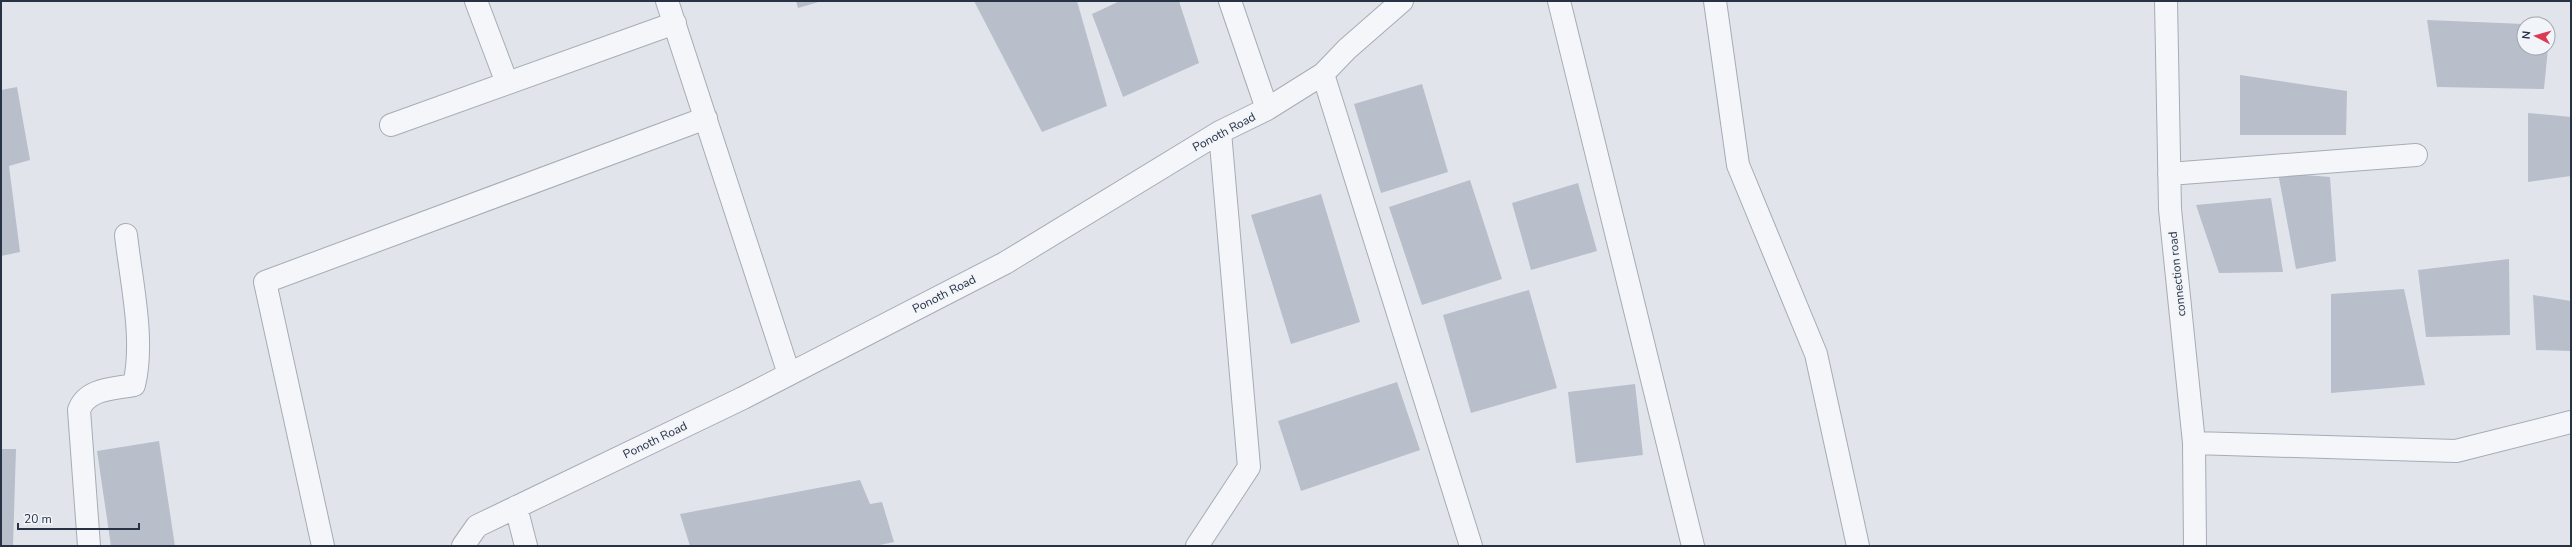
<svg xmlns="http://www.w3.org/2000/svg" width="2572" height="547" font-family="'Nunito Sans',sans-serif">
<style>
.building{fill:#b8beca}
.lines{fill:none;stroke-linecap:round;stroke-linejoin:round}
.minor-casing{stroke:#a5acb6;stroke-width:24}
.minor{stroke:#f5f6f9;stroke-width:22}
.labels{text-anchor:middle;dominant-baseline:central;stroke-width:3.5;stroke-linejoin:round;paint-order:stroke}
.street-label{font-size:12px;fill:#273245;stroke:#f1f4f8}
</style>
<rect width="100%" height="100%" fill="#e1e5eb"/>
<path class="building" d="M796,1h26l-24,7z
M974,1h103l30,105 -65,26z
M1120,1h59l20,62 -76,34 -31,-83z
M2427,20l97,4v24h24l-4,41 -107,-2z
M2240,75l107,16 -1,44h-106z
M1422,84l26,88 -67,21 -27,-89z
M17,87l13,73 -21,6 11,86 -19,4v-166z
M2528,113l43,4v59l-43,6z
M2278,173l52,4 6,84 -40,8z
M1470,180l32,99 -80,26 -33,-98z
M1578,183l19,68 -66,19 -19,-67z
M1321,194l39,128 -69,22 -40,-129z
M2271,198l12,74 -64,1 -23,-68z
M2509,259l1,76 -84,2 -8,-67z
M2404,289l21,96 -94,8v-99z
M1529,290l28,98 -86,25 -28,-98z
M2533,295l38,6v50l-35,-1z
M1397,382l23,68 -119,41 -23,-70z
M1635,384l8,71 -67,8 -8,-71z
M159,441l16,105h-64l-14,-95z
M1,449h15l-3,97h-12z
M860,480l10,24 12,-2 12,40 -19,4h-185l-10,-32z"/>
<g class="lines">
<defs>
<path id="minor" d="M476,1l31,82
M667,1l122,373
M1230,1l37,108
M1559,1l134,545
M1715,1l23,164 78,189 42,192
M2166,1l4,208 24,234 1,103
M1323,74l148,472
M391,125l284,-102
M2169,174l247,-19
M2194,443l262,8 115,-29
M516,507l10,39
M89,546l-10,-136c8,-22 35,-21 55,-25 11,-45 -3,-104 -8,-150
M323,546l-58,-264 441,-164
M463,546l14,-20 266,-128 262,-135 215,-131 47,-23 56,-35 24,-25 55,-48
M1197,546l52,-79 -29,-335"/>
</defs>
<use href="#minor" class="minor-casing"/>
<use href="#minor" class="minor"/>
</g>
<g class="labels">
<g class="street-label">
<text transform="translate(1224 132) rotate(-28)">Ponoth Road</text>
<text transform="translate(2177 274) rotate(-96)">connection road</text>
<text transform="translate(944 294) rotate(-27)">Ponoth Road</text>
<text transform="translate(655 440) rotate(-26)">Ponoth Road</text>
</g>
</g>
<rect width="2572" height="547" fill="none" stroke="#273245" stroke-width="4"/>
<g transform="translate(2536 36) rotate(276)"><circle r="19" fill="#f1f4f8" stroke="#a0a6b0"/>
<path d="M0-3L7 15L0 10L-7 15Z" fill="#dc3a52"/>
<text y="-6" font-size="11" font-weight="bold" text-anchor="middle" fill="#273245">N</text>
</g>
<path d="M18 523v6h121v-6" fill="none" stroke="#273245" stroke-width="2"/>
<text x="24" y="523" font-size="12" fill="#273245" stroke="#f1f4f8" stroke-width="3" paint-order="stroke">20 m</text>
</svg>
